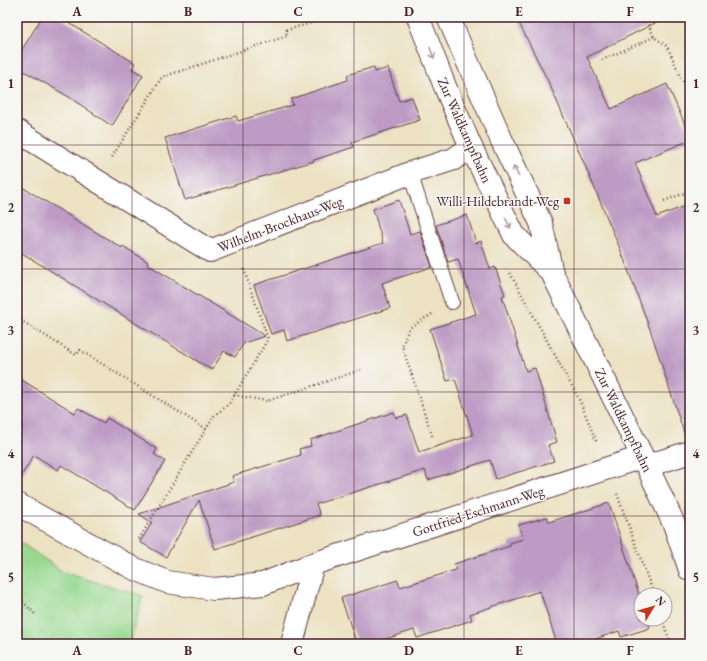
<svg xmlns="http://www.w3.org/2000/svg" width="707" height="661" font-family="'EB Garamond',serif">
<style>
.green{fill:#98d990;stroke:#717c5e}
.building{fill:#bd9bc5}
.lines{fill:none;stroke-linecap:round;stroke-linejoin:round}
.service-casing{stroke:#623c42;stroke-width:16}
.minor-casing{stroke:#623c42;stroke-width:24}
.secondary-casing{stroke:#623c42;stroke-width:24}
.path{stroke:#623c42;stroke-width:2.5;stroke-dasharray:1 3;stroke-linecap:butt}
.service{stroke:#fff;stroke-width:14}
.minor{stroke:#fff;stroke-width:22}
.secondary{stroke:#fff;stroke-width:22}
.oneway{stroke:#ae9aa0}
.grid{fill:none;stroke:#4a1f2b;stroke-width:1;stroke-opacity:0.55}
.poi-dot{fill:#c8321e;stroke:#f6f6f2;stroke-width:1.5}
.labels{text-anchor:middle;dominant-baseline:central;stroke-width:3;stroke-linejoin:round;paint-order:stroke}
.street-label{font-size:14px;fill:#4a1f2b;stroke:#f6f6f2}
.poi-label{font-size:14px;fill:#4a1f2b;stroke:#f6f6f2;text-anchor:end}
.neatline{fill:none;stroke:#4a1f2b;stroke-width:1.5}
.grid-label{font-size:13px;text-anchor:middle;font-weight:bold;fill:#4a1f2b}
</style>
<rect width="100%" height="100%" fill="#f6f6f2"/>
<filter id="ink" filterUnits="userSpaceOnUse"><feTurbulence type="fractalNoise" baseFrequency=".025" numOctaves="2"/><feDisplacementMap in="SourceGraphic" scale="8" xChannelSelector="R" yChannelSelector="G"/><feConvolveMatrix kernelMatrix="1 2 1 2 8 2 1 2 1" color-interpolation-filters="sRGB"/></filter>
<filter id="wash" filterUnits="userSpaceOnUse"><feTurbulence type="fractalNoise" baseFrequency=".012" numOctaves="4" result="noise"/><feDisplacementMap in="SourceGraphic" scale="16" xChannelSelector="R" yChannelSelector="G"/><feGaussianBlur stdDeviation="0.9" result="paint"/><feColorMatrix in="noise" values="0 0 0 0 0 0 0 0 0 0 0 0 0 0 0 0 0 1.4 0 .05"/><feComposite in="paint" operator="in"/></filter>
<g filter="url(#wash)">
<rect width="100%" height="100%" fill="#ece2c2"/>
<path class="green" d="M17,540l46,32 80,24 -14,48h-112z"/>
<g id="blocks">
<path class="building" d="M42,17h17l76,46 -3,6 11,6 -31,51 -43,-29 -52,-30v-9z
M516,17h151l-80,40 24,52 56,-25 23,52v4l-55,23 22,54 33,-13v232h-5l-34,-104 -30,-81 -37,-88 -36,-82z
M374,67l1,5 13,-4 11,33 13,-4 8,23 -68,22 2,5 -40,13v1l-129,39 -20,-62 71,-22 2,5 55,-16 -2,-6 57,-19 -1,-5z
M17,184l105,64 1,-2 25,16 -1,2 118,72 -21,7 -9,14 -11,-6 -12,19 -72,-44 -123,-76z
M399,200l11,34 10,-3 12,36 -50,16 8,25 -103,33 -3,-11 -13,4 -17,-49 129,-42 -10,-34z
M467,215l9,28 5,-2 9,28 5,-2 10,28 -3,1 24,75 9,-3 22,74 -9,3 6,16 -58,18 -6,-19 -62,20 -3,-10 -109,34 4,11 -105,34 -16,-49 -33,57 -26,-15 12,-19 -13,-9 95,-32 -2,-6 69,-21 -2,-6 12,-3 -1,-6 84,-28 2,6 11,-3 12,37 54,-17 -18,-56 -8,2 -17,-52 46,-15 -18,-55 -10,3 -12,-37z
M17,377l58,36 3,-5 26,15 3,-5 50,31 -3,5 11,7 -30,49 -74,-45 -3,5 -24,-15 -17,28z
M609,503l32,98v18h6l3,9 -29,9 -2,-6 -39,13h-23l-17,-53 -70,23 2,6 -55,18 -3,-8 -44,14h-13l-16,-46 57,-18 2,7 56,-17 -2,-6 56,-18v-3l13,-4 -4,-14 28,-8 2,5z"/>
</g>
</g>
<g filter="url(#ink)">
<use href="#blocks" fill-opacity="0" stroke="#623c42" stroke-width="1"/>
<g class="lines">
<defs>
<path id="service" d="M410,173l42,129"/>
<path id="minor" d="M17,131l193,120 200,-78 44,-14 17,-12
M647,466l43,-14
M17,504l116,64 34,14 47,7 49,-5 50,-20 329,-107
M292,644l21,-80"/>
<path id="secondary" d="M418,17l28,72 25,58 43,88 38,38
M448,17l54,124 39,82 11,50 95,193 27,58 16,46"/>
</defs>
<use href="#service" class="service-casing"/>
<use href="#minor" class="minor-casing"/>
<use href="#secondary" class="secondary-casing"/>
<path class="path" d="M645,17l9,20 13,9 23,51
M602,60l52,-23
M112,157l50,-80 125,-41 -1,-6 29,-8
M664,201l26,-10
M510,273l69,126 18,44
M432,314l-23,14 -7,18 31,92
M17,318l59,37 4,-5 126,79
M234,395l33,6 94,-31
M617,494l37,101
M139,539l75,-123 15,-12 39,-65 -25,-72
M17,596l18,18
M662,619l9,25"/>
<use href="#service" class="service"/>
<use href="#minor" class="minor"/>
<use href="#secondary" class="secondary"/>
</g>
<defs><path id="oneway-shaft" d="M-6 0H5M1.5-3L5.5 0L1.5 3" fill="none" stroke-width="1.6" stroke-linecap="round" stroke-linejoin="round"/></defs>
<g class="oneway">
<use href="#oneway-shaft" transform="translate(432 53) rotate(69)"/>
<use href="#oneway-shaft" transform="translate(516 171) rotate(-116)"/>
<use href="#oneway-shaft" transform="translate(508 223) rotate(63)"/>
</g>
</g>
<path class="grid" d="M132,17v627M243,17v627M354,17v627M464,17v627M574,17v627M17,145h673M17,269h673M17,392h673M17,516h673"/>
<rect class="poi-dot" x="563" y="197" width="8" height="8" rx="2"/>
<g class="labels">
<g class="street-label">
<text transform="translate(465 130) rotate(66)">Zur Waldkampfbahn</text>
<text transform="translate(280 224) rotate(-21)">Wilhelm-Brockhaus-Weg</text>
<text transform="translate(624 420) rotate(64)">Zur Waldkampfbahn</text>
<text transform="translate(478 511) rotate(-18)">Gottfried-Eschmann-Weg</text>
</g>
<g class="poi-label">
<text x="559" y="201">Willi-Hildebrandt-Weg</text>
</g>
</g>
<rect width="707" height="661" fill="none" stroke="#f6f6f2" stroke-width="44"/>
<g transform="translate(653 607) rotate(52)"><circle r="19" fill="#f6f6f2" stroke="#b1a0a2"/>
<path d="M0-3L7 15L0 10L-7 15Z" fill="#c8321e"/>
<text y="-6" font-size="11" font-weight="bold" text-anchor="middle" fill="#4a1f2b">N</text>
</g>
<rect x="22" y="22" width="663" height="617" class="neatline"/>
<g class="grid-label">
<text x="77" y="16">A</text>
<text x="188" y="16">B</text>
<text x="298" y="16">C</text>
<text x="409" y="16">D</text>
<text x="519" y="16">E</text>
<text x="630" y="16">F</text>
<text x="11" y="88">1</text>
<text x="696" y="88">1</text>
<text x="11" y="212">2</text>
<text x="696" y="212">2</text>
<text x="11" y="335">3</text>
<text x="696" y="335">3</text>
<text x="11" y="458">4</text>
<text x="696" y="458">4</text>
<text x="11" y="582">5</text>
<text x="696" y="582">5</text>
<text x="77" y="655">A</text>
<text x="188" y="655">B</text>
<text x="298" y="655">C</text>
<text x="409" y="655">D</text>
<text x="519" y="655">E</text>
<text x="630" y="655">F</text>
</g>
</svg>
